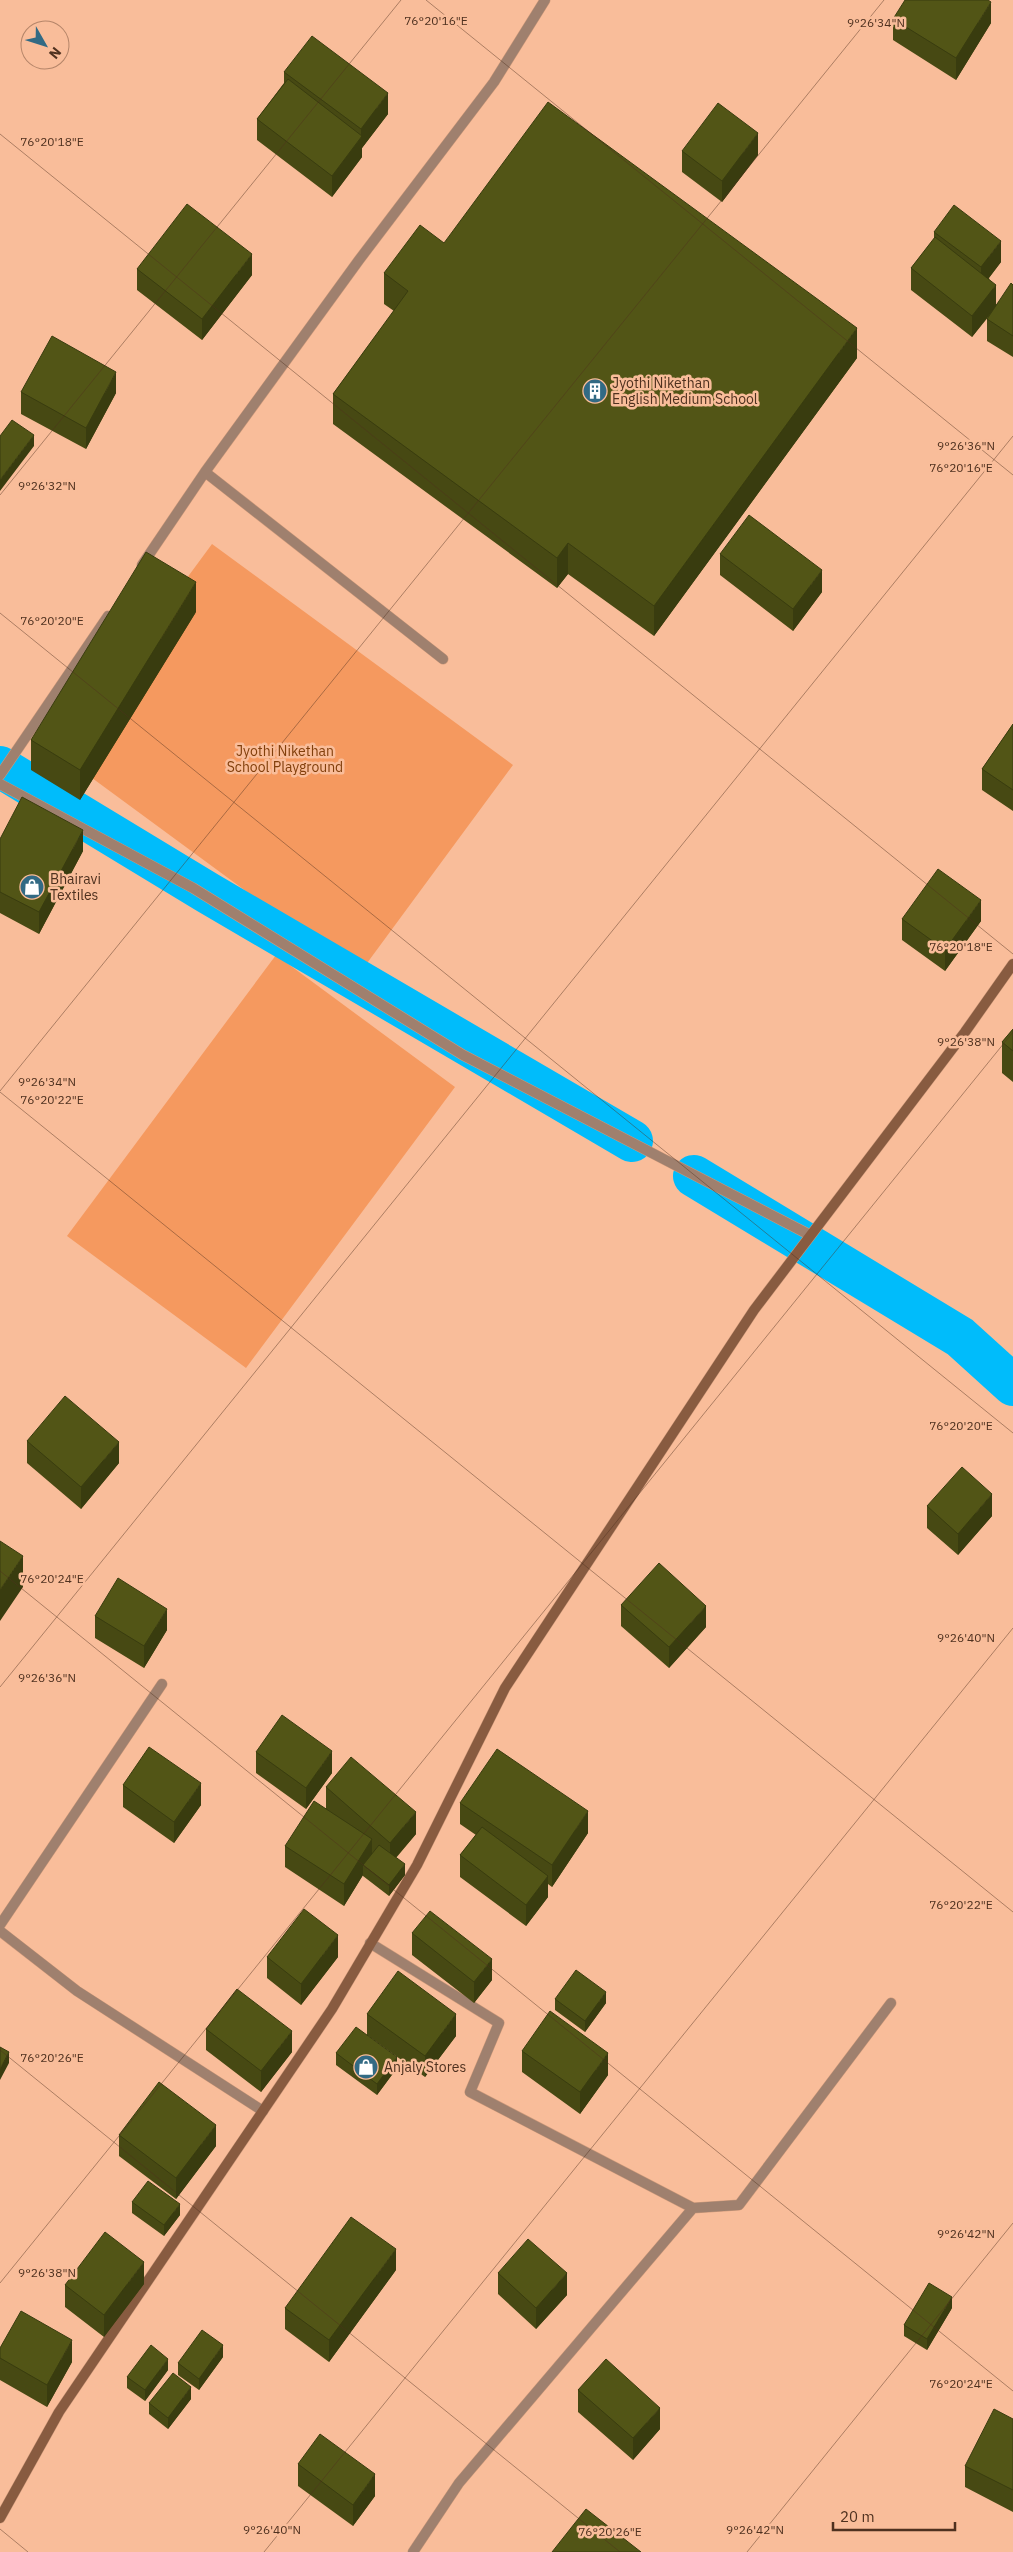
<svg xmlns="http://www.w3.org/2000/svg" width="1013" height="2552" font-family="'IBM Plex Sans',sans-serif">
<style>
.green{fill:#f5995f}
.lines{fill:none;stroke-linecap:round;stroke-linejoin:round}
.canal{stroke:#00bcfb;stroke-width:42}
.street-casing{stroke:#d09b7c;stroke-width:11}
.secondary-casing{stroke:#d09b7c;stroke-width:11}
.street{stroke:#9f806e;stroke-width:10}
.secondary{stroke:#885b40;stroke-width:10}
.wall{fill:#474913}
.shaded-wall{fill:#393c0f}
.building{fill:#525516;stroke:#393c0f}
.ticks{fill:none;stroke:#4f311f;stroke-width:1;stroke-opacity:0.45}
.labels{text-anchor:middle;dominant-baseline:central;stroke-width:5;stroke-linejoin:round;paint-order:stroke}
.poi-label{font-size:14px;fill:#4f311f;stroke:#f9bd9a;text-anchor:start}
.park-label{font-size:14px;fill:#823f0b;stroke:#f9bd9a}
.ticks-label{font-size:12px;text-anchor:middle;fill:#4f311f;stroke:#f9bd9a;stroke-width:5;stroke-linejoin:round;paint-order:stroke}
</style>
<rect width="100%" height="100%" fill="#f9bd9a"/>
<path class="green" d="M212,544l301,221 -154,209 -301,-221z
M276,955l179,132 -209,281 -179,-132z"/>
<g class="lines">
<path class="canal" d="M0,767l208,126 424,248
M694,1176l266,161 53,48"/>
<defs>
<path id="street" d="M205,472l238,187
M142,565l63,-93 154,-212 135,-178 51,-82
M0,775l108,-159
M0,784l193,104 270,167 347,180
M0,1925l162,-241
M0,1931l77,60 186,120
M370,1943l129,80 -29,69 223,116
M413,2552l46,-69 234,-275 46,-3 152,-202"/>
<path id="secondary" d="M0,2518l59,-106 273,-403 85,-144 88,-177 249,-378 211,-278 48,-68"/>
</defs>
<use href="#street" class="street-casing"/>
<use href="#secondary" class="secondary-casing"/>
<use href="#street" class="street"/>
<use href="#secondary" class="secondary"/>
</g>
<path class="wall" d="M893,19l98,4 -35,57 -63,-40z
M284,72l104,42 -26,34v9l-30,40 -75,-57v-21l27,-36z
M682,151l76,4 -36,47 -40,-30z
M934,232l67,30 -12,16 7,27 17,-20v72l-26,-16v-22l7,-9 -22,27 -61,-47v-22l23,-29z
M444,243l413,115 -203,278 -86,-62 -11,14 -224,-164v-30l61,-83 -10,-7v-31z
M137,269l115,6 -50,65 -65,-50z
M21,392l95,1 -30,56 -65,-35z
M720,554l102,38 -29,39 -73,-56z
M196,612l-116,188 -49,-30v-30z
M1013,724v87l-31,-21v-21z
M0,839l83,12 -44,83 -39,-21z
M902,919l79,2 -36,50 -43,-31z
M1013,1029v53l-11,-9v-31z
M27,1441l92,22 -38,46 -54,-46z
M927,1506l65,10 -34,39 -31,-27z
M621,1605l85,22 -37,41 -48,-42z
M95,1616l72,14 -23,38 -49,-30z
M256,1752l76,21 -26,36 -50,-36z
M123,1785l78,20 -27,38 -51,-36z
M326,1787l90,47 -20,24 9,17 -16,21 -26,-20v-1l-19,31 -59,-39v-21l41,-37z
M460,1803l128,30 -36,54 -4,-3v13l-22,29 -66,-49v-22l16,-20 -16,-11z
M412,1933l80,47 -18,23 -62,-48z
M267,1957h71l-37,48 -34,-27z
M555,1999l51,4 -21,29 -30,-22z
M367,2014l89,22 -31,41 -58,-42z
M206,2029l86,23 -31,40 -55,-42z
M522,2051l86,24 -28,39 -58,-42z
M336,2053l61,15 -20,27 -41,-30z
M119,2135l97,11 -40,53 -57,-43z
M132,2202l48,13 -16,21 -32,-23z
M396,2270l-67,92 -44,-33v-21z
M498,2273l69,22 -31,34 -38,-35z
M144,2284l-40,53 -39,-30v-22z
M952,2308l-25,42 -23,-14v-11z
M0,2348l72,14 -25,45 -47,-27z
M223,2357l-24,33 -21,-15v-12z
M168,2370l-23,31 -18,-13v-11z
M578,2390l82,39 -27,31 -55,-48z
M191,2399l-23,30 -19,-15v-11z
M1013,2419v93l-48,-25v-21z
M298,2464l77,32 -22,30 -55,-40z"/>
<path class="shaded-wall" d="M991,2v21l-35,57v-22z
M388,93v21l-26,34v9l-30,40v-21l29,-38v-9z
M758,133v22l-36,47v-21z
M1001,241v21l-20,26v-21z
M252,254v21l-50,65v-21z
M996,285v21l-24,31v-21z
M857,328v30l-203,278v-30z
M116,372v21l-30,56v-21z
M34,435v11l-34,45v-11z
M568,543v31l-11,14v-30z
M822,570v22l-29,39v-22z
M196,582v30l-116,188v-30z
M83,830v21l-44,83v-22z
M981,900v21l-36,50v-21z
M119,1442v21l-38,46v-22z
M992,1494v22l-34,39v-21z
M23,1556v31l-23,34v-31z
M706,1606v21l-37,41v-21z
M167,1609v21l-23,38v-22z
M332,1751v22l-26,36v-21z
M201,1783v22l-27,38v-21z
M588,1811v22l-36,54v-22z
M416,1812v22l-26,30v-21z
M372,1839v22l-9,4v10l-19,31v-22z
M405,1864v11l-16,21v-11z
M548,1876v21l-22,29v-21z
M338,1935v22l-37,48v-21z
M492,1959v21l-18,23v-21z
M606,1992v11l-21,29v-11z
M456,2014v22l-31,41v-21z
M292,2031v21l-31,40v-21z
M9,2052v11l-9,17v-11z
M608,2053v22l-28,39v-22z
M397,2057v11l-20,27v-11z
M216,2125v21l-40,53v-21z
M180,2204v11l-16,21v-11z
M396,2249v21l-67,92v-22z
M144,2262v22l-40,53v-22z
M567,2273v22l-31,34v-21z
M952,2297v11l-25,42v-11z
M72,2340v22l-25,45v-22z
M223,2345v12l-24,33v-11z
M168,2359v11l-23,31v-11z
M191,2387v12l-23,30v-11z
M660,2408v21l-27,31v-22z
M375,2474v22l-22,30v-21z"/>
<path class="building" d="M905,0h83l3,2 -35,56 -63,-39z
M312,36l76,57 -27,36 -77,-57z
M288,79l74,57 -30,40 -75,-57z
M548,102l309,226 -203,278 -86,-63 -11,15 -224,-164 75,-103 -24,-18 36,-48 24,18z
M718,103l40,30 -36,48 -40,-30z
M187,204l65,50 -50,65 -65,-50z
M954,205l47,36 -20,26 -47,-35z
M935,237l61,48 -24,31 -61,-48z
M1011,283l2,2v51l-26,-17z
M52,336l64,36 -30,56 -65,-36z
M12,420l22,15 -34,45v-44z
M749,515l73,55 -29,39 -73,-55z
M146,552l50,30 -116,188 -49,-30z
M1013,724v66l-31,-21z
M22,797l61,33 -44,82 -39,-20v-53z
M938,869l43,31 -36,50 -43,-31z
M1013,1029v22l-11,-9z
M65,1396l54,46 -38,45 -54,-46z
M962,1467l30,27 -34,40 -31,-28z
M0,1541l23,15 -23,34z
M659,1563l47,43 -37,41 -48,-42z
M118,1578l49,31 -23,37 -49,-30z
M282,1715l50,36 -26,37 -50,-36z
M149,1747l52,36 -27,39 -51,-37z
M497,1749l91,62 -36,54 -92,-62z
M351,1757l65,55 -26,31 -64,-56z
M314,1801l58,38 -28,45 -59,-38z
M482,1827l66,49 -22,29 -66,-50z
M379,1845l26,19 -16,21 -26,-20z
M304,1909l34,26 -37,49 -34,-27z
M430,1911l62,48 -18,23 -62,-49z
M576,1970l30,22 -21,29 -30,-22z
M398,1971l58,43 -31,42 -58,-42z
M237,1989l55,42 -31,40 -55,-42z
M550,2011l58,42 -28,39 -58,-41z
M356,2027l41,30 -20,27 -41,-31z
M0,2047l9,5 -9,17z
M159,2082l57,43 -40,53 -57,-43z
M148,2181l32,23 -16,21 -32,-23z
M351,2217l45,32 -67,91 -44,-32z
M105,2232l39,30 -40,53 -39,-30z
M528,2239l39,34 -31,35 -38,-35z
M929,2283l23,14 -25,42 -23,-14z
M21,2311l51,29 -25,45 -47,-27v-10z
M202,2330l21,15 -24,34 -21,-16z
M151,2345l17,14 -23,31 -18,-13z
M606,2359l54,49 -27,30 -55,-48z
M173,2373l18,14 -23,31 -19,-15z
M994,2409l19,10v71l-48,-24z
M320,2434l55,40 -22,31 -55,-41z
M586,2509l55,43h-89z"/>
<path class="ticks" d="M426,0l587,475M0,134l1013,820M0,495l401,-495M0,613l1013,820M0,1091l884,-1091M0,1092l1013,820M0,1571l1013,820M0,1687l1013,-1251M0,2050l620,502M0,2283l1013,-1251M0,2529l28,23M264,2552l749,-924M747,2552l266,-329"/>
<defs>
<symbol id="building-disc" viewBox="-11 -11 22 22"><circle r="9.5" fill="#326a84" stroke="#f9bd9a"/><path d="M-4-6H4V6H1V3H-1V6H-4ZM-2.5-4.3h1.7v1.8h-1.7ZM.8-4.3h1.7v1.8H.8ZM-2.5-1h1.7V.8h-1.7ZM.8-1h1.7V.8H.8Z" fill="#fff"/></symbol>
<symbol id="shop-disc" viewBox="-11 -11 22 22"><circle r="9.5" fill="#326a84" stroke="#f9bd9a"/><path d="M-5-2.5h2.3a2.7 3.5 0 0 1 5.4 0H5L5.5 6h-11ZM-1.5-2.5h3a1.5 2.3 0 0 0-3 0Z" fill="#fff"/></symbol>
</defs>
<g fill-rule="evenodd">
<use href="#building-disc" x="581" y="377" width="28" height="28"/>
<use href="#shop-disc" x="18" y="873" width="28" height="28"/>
<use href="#shop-disc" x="352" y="2053" width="28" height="28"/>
</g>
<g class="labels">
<g class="poi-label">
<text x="612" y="383">Jyothi Nikethan<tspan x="612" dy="16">English Medium School</tspan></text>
<text x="50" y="879">Bhairavi<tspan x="50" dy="16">Textiles</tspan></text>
<text x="384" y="2067">Anjaly Stores</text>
</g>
<g class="park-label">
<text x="285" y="751">Jyothi Nikethan<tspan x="285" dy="16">School Playground</tspan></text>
</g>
</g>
<g class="ticks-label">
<text x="436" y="25">76°20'16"E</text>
<text x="876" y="27">9°26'34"N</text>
<text x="52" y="146">76°20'18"E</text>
<text x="966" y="450">9°26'36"N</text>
<text x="961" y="472">76°20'16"E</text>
<text x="47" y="490">9°26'32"N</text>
<text x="52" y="625">76°20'20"E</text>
<text x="961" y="951">76°20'18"E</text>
<text x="966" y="1046">9°26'38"N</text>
<text x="47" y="1086">9°26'34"N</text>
<text x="52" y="1104">76°20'22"E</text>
<text x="961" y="1430">76°20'20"E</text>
<text x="52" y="1583">76°20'24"E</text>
<text x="966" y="1642">9°26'40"N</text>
<text x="47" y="1682">9°26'36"N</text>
<text x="961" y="1909">76°20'22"E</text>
<text x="52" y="2062">76°20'26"E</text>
<text x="966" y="2238">9°26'42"N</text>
<text x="47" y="2277">9°26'38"N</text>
<text x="961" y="2388">76°20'24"E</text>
<text x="272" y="2534">9°26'40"N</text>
<text x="755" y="2534">9°26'42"N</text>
<text x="610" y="2536">76°20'26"E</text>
</g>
<g transform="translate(45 45) rotate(129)"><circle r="24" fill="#f9bd9a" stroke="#b58569"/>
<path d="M0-4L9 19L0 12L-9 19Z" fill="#326a84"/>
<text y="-8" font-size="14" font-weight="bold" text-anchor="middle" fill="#4f311f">N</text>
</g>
<path d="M833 2522v8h122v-8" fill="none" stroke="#4f311f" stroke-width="2.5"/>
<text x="840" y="2522" font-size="15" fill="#4f311f" stroke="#f9bd9a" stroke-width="4" paint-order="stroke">20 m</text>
</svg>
